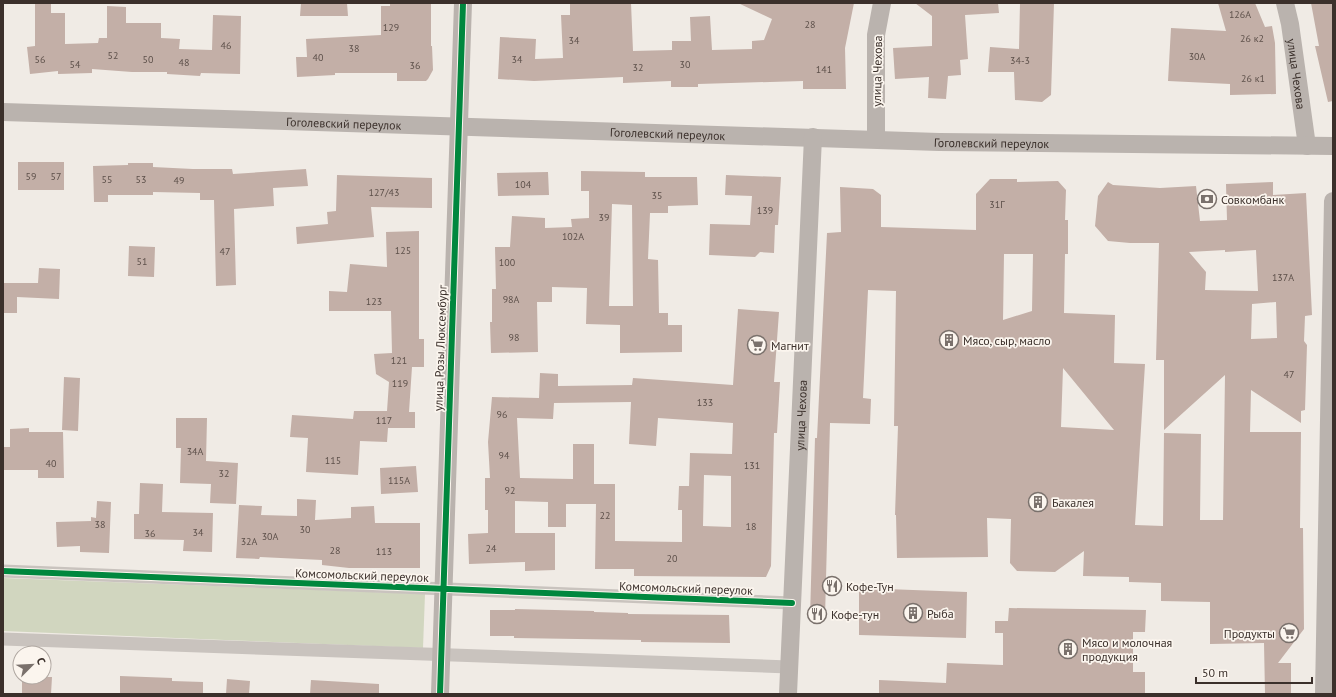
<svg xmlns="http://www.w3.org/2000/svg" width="1336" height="697" font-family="'PT Sans',sans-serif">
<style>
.green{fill:#d1d6bf}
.building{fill:#c3afa7;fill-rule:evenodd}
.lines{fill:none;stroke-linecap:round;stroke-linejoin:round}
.street{stroke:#c9c3be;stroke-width:13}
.secondary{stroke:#bab3ae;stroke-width:18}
.cycleway-casing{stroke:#fbf5ee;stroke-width:8}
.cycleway{stroke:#00873e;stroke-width:6}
.labels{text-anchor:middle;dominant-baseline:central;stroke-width:3.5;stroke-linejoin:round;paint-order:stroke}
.number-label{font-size:10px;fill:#5d504a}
.street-label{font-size:12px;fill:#3b302b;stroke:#fbf5ee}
.poi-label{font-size:12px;fill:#3b302b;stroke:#fbf5ee;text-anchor:start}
</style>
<rect width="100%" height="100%" fill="#f0ebe5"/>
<path class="green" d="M3,578l422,16 -2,54 -420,-17z"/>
<path class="building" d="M35,3h16v10h14v31l33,-1 1,-5h8v-32l19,1v16h35v15l19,1 -1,10 33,1 1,-35 28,1 -1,58 -39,-1 -1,3 -33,-2v-2h-35l-40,-3v4l-34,1v-3l-28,3 -3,-27 8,-1z
M301,3h46l1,13h-48z
M390,3h41v43h1l1,24 -5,9 -2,2h-29v-8h-62v2l-38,2 -1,-20h11l-1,-18 75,-4v-29h9z
M570,3h61l2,48 39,-1v-9h19l-1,-24 20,-1 2,34 40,-1v-8l12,-1 8,-21 -34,-16h116l-9,45 1,41h-43v-8l-105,3v3h-27v-6l-48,2v-6l-89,4 -36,-2 2,-42 36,2 -1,20 28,-1 -2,-43h9z
M915,3h83l1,10 -34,2 3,44 -8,1 1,15 -13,1 -2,23 -18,-1 1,-21 -34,2 -2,-31 39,-2v-30z
M1020,3h34l-3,92 -9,7 -27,-2 -1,-28h-26l2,-25 29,2z
M1218,3h37l10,24 7,-1 3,17 1,51 -46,1v-11l-62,-3 3,-53 55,3z
M1311,3h22v98l-5,1 -13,-56h4z
M18,162h46v28h-46z
M128,163h25v4l40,2h39l1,5 73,-5 2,17 -35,2 1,18 -40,3 2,76 -20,1 -2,-86h-14v-7l-47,-1v3h-45v7h-14l-1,-36 35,-1z
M581,171l64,1v5h52l1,28 -30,1v7h-18l-2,46 10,1 1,53h9v12h14v27l-62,1v-28l-34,-1 1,-36 -35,-1v15h-15l1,50 -47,1 -1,-31h2v-33h4l-1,-42h15l2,-31 33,2v10l27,-1 -1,-8 18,-1v-27h-8zM612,204l20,1 1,101h-24z
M548,172l1,23 -51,1 -1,-23z
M337,175l95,3v30l-61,-1 3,30 -77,7 -1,-17 32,-3 -1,-12 9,-1z
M726,175l55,2 -3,48h-3l-1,28 -14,-1 -5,5 -46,-2 1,-31 40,1 2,-29 -27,-1z
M990,179h27v3l41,-1 8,9 -1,30h3v34h-3l-1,59 51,2 -1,48 31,1 -10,161 28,1 1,-93 37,1 -1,86h23l2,-145 -61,55v-70h-8l3,-117h-29l-22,-2 -13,-15 3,-30 10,-14 5,3 47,3 36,-2 4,35 27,-1 -1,-36 47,-2v13l33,-2 6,122 -7,1 -1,25 3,4 -2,65 -4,1v12l-50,-33 -1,42h51l-1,96h3l1,101 -26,34h13v31h-26l-1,-51 -54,1v-42l-49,-1v-18l-32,-1v-5l-46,-1 1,-25 -29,21 -38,-1 -7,-8 1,-44 -24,-1 1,39 -91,1 -1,-43h-1l3,-89h-4l2,-135 -28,-1 -5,108 8,1 -1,25 -40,-1 -5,195h-15l5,-180h2l10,-205 14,-1 -1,-45 33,2 8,6v32l95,3v-36zM1225,250v2l31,-2 2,41 -53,-1 1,-18 -17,-20zM1004,254h29l-1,57 -29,9zM1276,302l1,36 -26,1 1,-35zM1063,368l51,62 -53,-3z
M419,231v108h5v28h-12l-3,45h6v16h-27l-1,14 -27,-1 -2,34 -52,-3 2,-34 -18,-1 2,-22 61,4 1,-8h33l2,-29 -13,-8 -2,-20 18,-1 -1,-42h-62v-20l18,1 3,-28 37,3 -1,-35z
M129,246l26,1 -1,30 -26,-1z
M39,268l21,1 -1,30 -42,-2v16h-14v-30h35z
M738,309l41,3 -5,70h6l-3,51h-3l-3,133 -5,11 -132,-1v-7h-39l1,-65h-30v23h-18v-25l-33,-1v32h40v37l-30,1v-9l-56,2 -1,-30 20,-1v-23h-3v-32h5l-2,-36 4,-45 47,1 1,-25 18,1v12l74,-1 1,-7 100,7zM631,402l-2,42 27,2 2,-28 75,5 -1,31 -42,-1 -1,33h-10l-1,24h4v32l-67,-1v-57h-21v-40h-21v35l-53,-1 -3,-60 36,1 1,-16zM704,475l27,1v51l-28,-1z
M64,377l16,1 -2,53 -16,-1z
M176,418h31l-1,43 32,2 -2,41 -26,-1 1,-19 -31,-1 1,-35h-5z
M29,428v4h34l1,46h-26v-8h-35v-23h7v-18z
M416,466l2,26 -37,2 -1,-26z
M140,483l23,1 -1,28 51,1 -1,39 -29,-1 1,-11 -50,-1v-25h5z
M297,499l19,1 -1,20 36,-2v-11l23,-1 1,17h45v45h-71l-27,-3v-5l-62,-3 -1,2 -23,-1 3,-53 23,1 -1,9 36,1z
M97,501l14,1 -2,51 -29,-1v-6l-23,1 -1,-25 35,-1v-4l5,1z
M859,588l108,4 -1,46 -107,-3z
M1009,608l137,2 -1,22h-12v40h12v22h-266v-14l67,3 1,-20 56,2v-32h-8v-12h13z
M515,609l79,2v1l34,1v1l101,1 1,28 -89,-1v-2l-127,-2v-2h-24v-26h25z
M120,676l52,2v3l31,1v12h-83z
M22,677h30l-1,17h-29z
M227,679l23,2 -1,13h-23z
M311,680l68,4v10h-69z"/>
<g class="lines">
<path class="street" d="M3,571l789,32
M3,639l786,28"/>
<g class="secondary">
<path id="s1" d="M1285,3l5,21 17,122"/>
<path id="s2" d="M3,112l936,30 394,4"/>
<path d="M876,139v-104l6,-32"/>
<path d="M440,694l23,-691"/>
<path id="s3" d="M788,694l25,-557"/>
<path d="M1324,694l9,-493"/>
</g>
<defs>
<path id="cycleway" d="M3,571l789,32
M440,694l23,-691"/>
</defs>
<use href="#cycleway" class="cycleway-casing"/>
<use href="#cycleway" class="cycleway"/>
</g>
<defs>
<symbol id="bank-ring" viewBox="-11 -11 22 22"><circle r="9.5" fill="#fbf5ee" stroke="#7a716c" stroke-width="1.5"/><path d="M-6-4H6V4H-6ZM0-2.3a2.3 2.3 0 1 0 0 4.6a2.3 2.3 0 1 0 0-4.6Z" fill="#7a716c"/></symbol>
<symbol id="building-ring" viewBox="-11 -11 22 22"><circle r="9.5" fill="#fbf5ee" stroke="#7a716c" stroke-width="1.5"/><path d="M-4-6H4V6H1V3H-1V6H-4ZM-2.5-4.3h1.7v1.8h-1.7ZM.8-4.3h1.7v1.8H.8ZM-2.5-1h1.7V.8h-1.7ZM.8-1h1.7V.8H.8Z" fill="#7a716c"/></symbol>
<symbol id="supermarket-ring" viewBox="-11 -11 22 22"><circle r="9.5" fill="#fbf5ee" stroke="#7a716c" stroke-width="1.5"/><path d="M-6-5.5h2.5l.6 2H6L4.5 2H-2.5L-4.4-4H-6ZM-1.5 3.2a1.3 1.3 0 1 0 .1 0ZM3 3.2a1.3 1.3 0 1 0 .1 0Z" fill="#7a716c"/></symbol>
<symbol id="restaurant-ring" viewBox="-11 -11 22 22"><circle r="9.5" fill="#fbf5ee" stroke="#7a716c" stroke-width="1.5"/><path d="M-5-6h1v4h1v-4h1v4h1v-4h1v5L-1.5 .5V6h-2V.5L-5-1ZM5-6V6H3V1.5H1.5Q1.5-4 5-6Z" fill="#7a716c"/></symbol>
</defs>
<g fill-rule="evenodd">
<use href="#bank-ring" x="1196" y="188" width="22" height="22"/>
<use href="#building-ring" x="938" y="329" width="22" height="22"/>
<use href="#supermarket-ring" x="746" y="334" width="22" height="22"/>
<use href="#building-ring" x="1027" y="491" width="22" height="22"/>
<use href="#restaurant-ring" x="821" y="575" width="22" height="22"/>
<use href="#building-ring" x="902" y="602" width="22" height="22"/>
<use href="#restaurant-ring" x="806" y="603" width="22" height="22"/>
<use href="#supermarket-ring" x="1278" y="622" width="22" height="22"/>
<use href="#building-ring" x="1057" y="638" width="22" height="22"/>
</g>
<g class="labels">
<g class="number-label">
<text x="1240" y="14">126А</text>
<text x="810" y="24">28</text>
<text x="391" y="27">129</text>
<text x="1252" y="38">26 к2</text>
<text x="574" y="40">34</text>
<text x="226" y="45">46</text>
<text x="354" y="48">38</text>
<text x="113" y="55">52</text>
<text x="1197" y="56">30А</text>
<text x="318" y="57">40</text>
<text x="40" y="59">56</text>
<text x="148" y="59">50</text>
<text x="517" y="59">34</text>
<text x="1020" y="60">34-3</text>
<text x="184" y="62">48</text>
<text x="75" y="64">54</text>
<text x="685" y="64">30</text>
<text x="415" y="65">36</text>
<text x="638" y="67">32</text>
<text x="824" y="69">141</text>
<text x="1253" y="78">26 к1</text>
<text x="31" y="176">59</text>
<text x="56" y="176">57</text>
<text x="107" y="179">55</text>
<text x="141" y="179">53</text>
<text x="179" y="180">49</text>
<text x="523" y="184">104</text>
<text x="384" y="192">127/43</text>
<text x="657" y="195">35</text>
<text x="997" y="204">31Г</text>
<text x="765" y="210">139</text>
<text x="604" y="217">39</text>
<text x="573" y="236">102А</text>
<text x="403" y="250">125</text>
<text x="225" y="251">47</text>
<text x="142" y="261">51</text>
<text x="507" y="262">100</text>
<text x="1283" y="277">137А</text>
<text x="511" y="299">98А</text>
<text x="374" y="301">123</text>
<text x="514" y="337">98</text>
<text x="399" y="360">121</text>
<text x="1289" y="374">47</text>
<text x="400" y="383">119</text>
<text x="705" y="402">133</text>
<text x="502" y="414">96</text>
<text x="384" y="420">117</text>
<text x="195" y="451">34А</text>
<text x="504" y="455">94</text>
<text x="333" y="460">115</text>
<text x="51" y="463">40</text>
<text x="752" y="465">131</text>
<text x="224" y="473">32</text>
<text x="399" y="480">115А</text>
<text x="510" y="490">92</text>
<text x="605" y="515">22</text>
<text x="100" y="524">38</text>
<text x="751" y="526">18</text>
<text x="305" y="529">30</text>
<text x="198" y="532">34</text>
<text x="150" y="533">36</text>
<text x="270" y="536">30А</text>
<text x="249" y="541">32А</text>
<text x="491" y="548">24</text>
<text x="335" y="550">28</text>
<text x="384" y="551">113</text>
<text x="672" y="558">20</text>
</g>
<g class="street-label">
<text transform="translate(877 71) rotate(-89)">улица Чехова</text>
<text stroke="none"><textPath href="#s1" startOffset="72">улица Чехова</textPath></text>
<text stroke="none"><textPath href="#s2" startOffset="341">Гоголевский переулок</textPath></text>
<text stroke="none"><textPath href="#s2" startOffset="665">Гоголевский переулок</textPath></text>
<text stroke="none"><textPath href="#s2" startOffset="989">Гоголевский переулок</textPath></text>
<text transform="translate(440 348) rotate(-88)">улица Розы Люксембург</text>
<text stroke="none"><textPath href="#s3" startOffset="279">улица Чехова</textPath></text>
<text transform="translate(362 575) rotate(2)">Комсомольский переулок</text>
<text transform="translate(686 588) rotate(2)">Комсомольский переулок</text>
</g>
<g class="poi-label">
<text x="1221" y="199">Совкомбанк</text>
<text x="963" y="340">Мясо, сыр, масло</text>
<text x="771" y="345">Магнит</text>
<text x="1052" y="502">Бакалея</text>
<text x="846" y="586">Кофе-Тун</text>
<text x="927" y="613">Рыба</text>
<text x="831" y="614">Кофе-тун</text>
<text x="1275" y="633" text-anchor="end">Продукты</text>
<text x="1082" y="642">Мясо и молочная<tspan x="1082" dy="14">продукция</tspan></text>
</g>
</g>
<rect width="1336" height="697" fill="none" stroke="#3b302b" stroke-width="8"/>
<g transform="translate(32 665) rotate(66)"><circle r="19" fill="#fbf5ee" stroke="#aea6a0"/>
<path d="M0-3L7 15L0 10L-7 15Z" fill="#7a716c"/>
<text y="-6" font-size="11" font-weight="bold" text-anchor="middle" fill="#3b302b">С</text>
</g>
<path d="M1196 677v6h116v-6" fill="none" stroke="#3b302b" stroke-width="2"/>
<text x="1202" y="677" font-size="12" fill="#3b302b" stroke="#fbf5ee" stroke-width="3" paint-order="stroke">50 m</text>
</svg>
